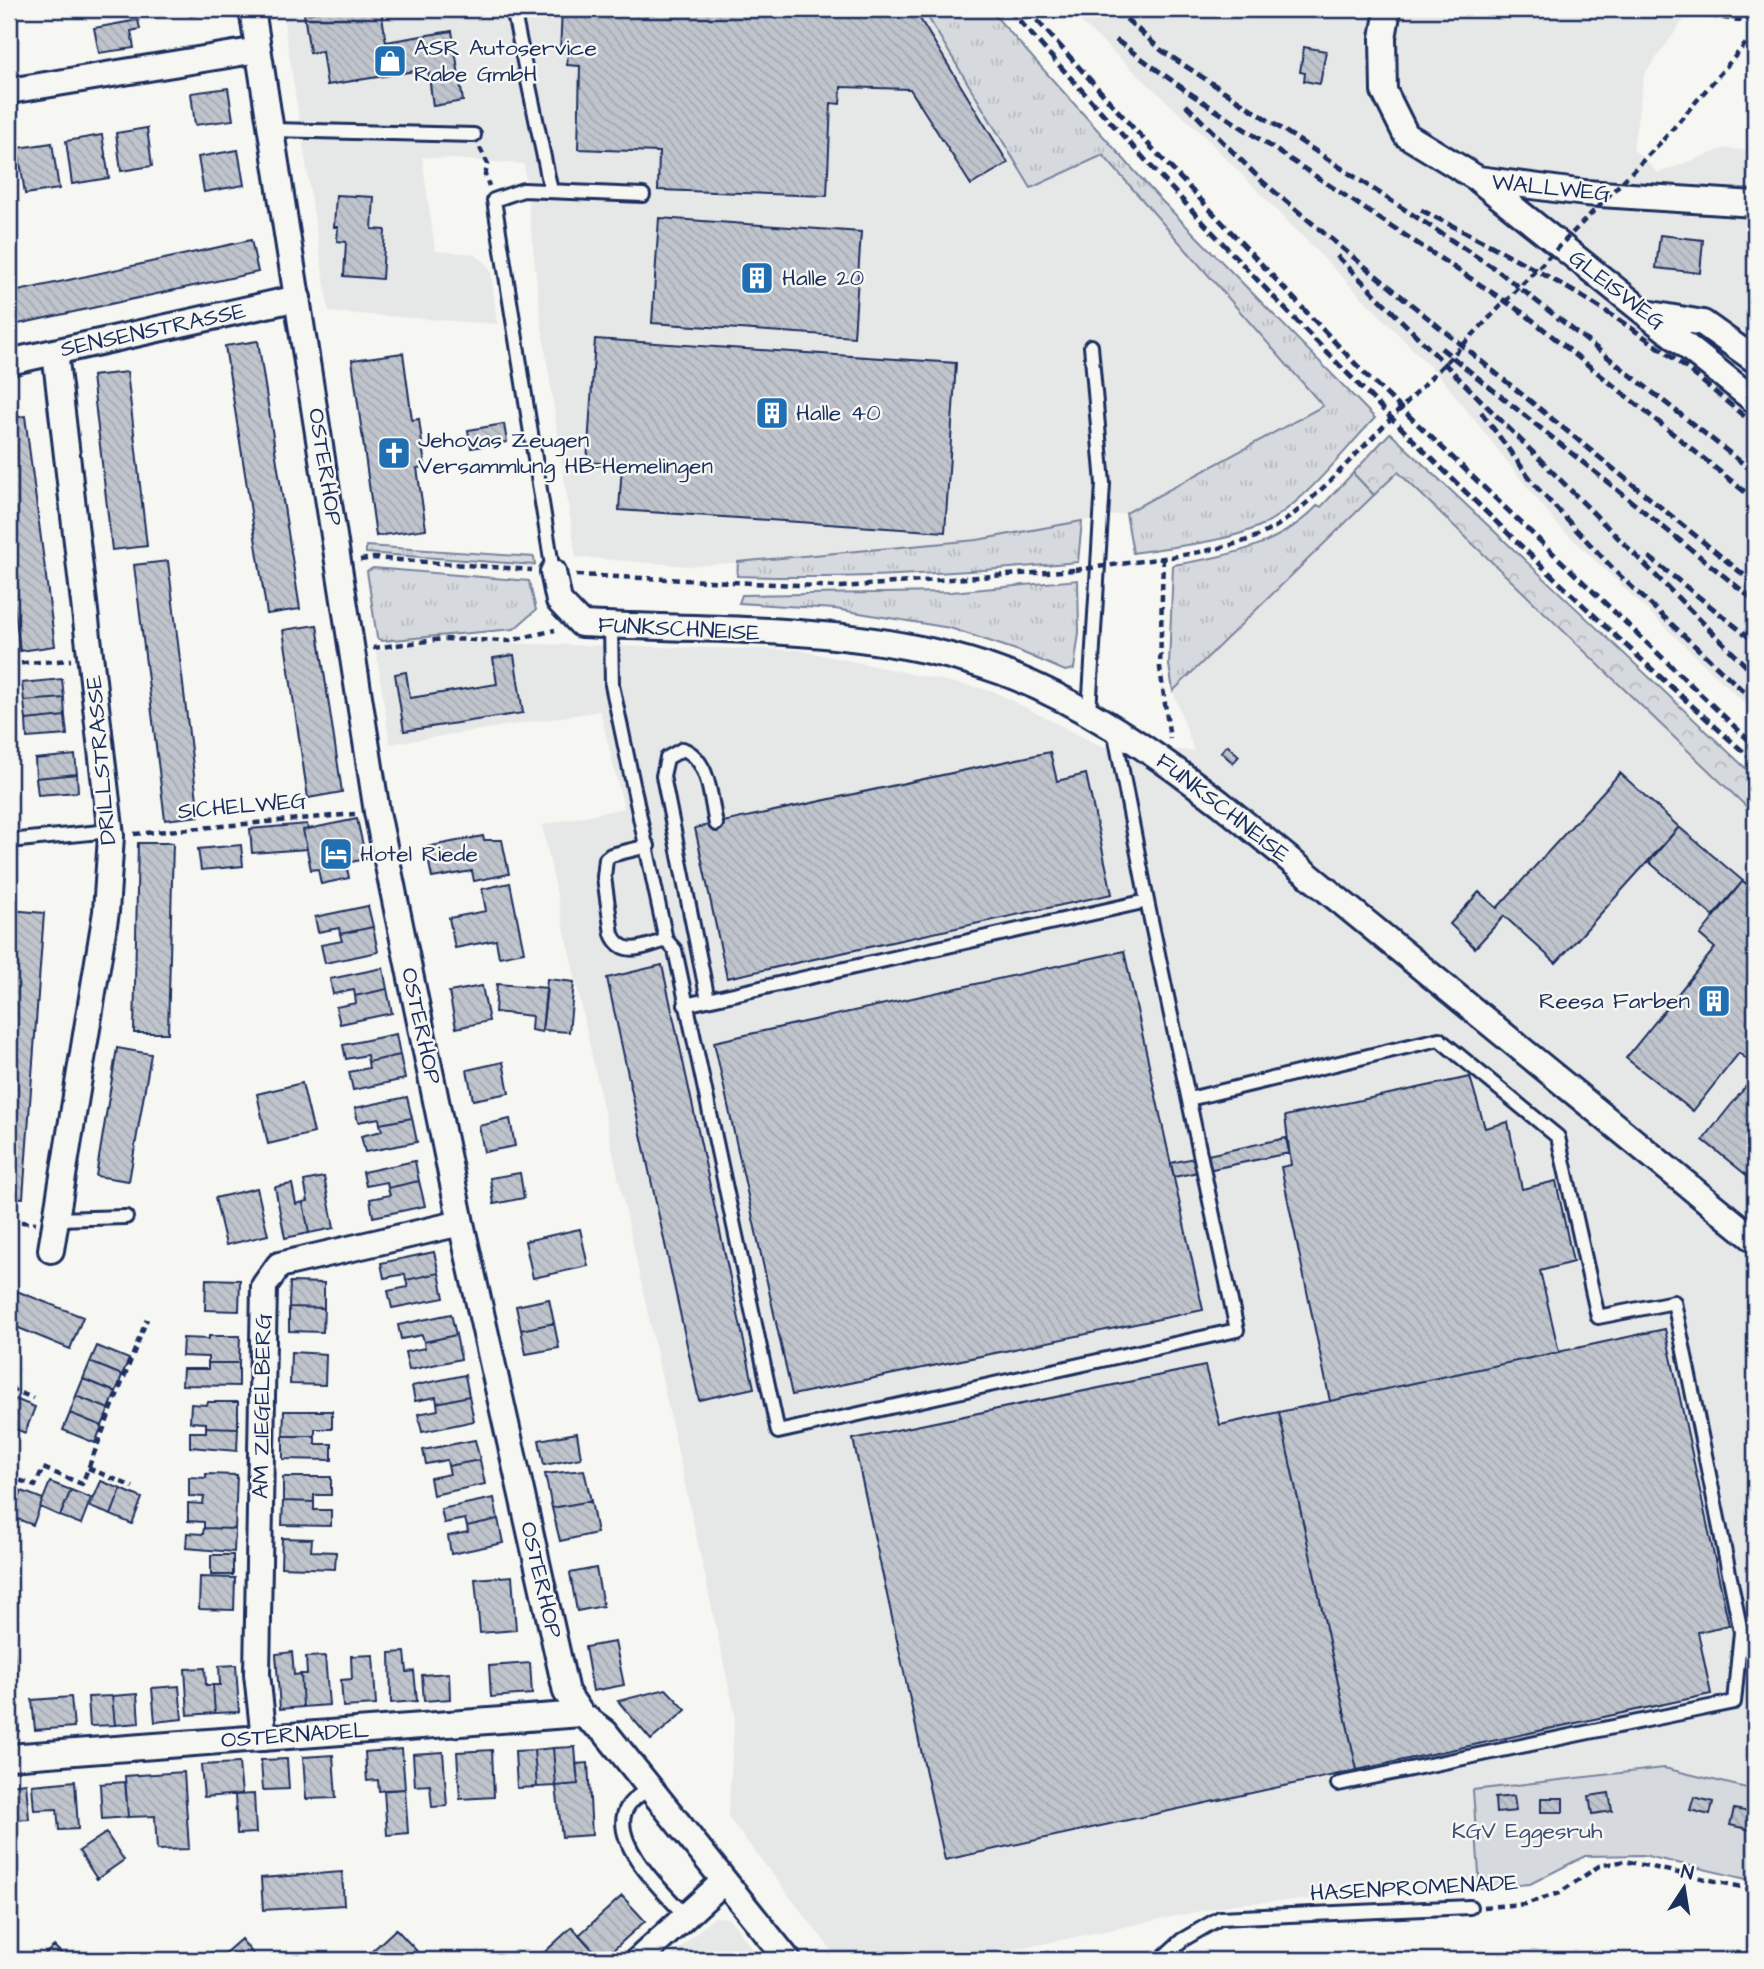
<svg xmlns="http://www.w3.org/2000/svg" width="1764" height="1969" font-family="'Architects Daughter',sans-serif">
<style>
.built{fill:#e6e7e7}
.grass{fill:url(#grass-tufts);stroke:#78849e;stroke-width:2}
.forest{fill:url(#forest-crowns);stroke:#78849e;stroke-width:2}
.garden{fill:#d6d9dd;stroke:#78849e;stroke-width:2}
.building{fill:url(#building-back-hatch);stroke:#1b2f5e;stroke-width:2}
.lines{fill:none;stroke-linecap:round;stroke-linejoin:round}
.lane-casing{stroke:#1b2f5e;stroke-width:18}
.street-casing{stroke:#1b2f5e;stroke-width:30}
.path{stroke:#1b2f5e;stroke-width:4.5;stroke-dasharray:7 5;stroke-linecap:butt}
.lane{stroke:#f6f6f2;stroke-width:12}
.street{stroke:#f6f6f2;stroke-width:24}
.rail{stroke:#1b2f5e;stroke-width:5;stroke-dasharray:10 5;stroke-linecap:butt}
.path-bridge{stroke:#1b2f5e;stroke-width:4.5;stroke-dasharray:7 5;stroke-linecap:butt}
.labels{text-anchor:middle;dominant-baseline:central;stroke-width:5;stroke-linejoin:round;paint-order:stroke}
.poi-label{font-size:23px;fill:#1b2f5e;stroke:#f6f6f2;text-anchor:start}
.street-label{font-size:23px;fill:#1b2f5e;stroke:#f6f6f2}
.park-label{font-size:23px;fill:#405177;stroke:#f6f6f2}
</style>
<defs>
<pattern id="grass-tufts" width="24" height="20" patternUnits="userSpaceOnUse" patternTransform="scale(1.75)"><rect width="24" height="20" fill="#d6d9dd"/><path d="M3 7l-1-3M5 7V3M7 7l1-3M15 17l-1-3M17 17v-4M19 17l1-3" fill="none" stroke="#b7bbc0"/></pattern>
<pattern id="forest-crowns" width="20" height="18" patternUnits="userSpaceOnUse" patternTransform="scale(1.75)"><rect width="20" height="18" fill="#d6d9dd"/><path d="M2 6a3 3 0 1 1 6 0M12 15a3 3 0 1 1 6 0" fill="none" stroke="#b7bbc0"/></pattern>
<pattern id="building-back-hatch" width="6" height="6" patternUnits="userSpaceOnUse" patternTransform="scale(1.75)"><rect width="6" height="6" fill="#c0c4cd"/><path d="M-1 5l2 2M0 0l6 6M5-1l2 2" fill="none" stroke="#a4a9b2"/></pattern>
</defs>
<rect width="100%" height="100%" fill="#f6f6f2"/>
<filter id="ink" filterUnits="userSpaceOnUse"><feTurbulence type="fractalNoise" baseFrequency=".0143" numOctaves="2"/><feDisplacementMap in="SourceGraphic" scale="14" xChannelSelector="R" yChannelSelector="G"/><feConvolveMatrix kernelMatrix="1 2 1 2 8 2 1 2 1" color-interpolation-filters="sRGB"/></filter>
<g filter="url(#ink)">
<path class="built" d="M282,9h641l108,178 71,-32 222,251 -198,107 -149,27 -149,16 -139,10 -113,-9 -35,-236 -17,-157 -102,-7 13,94 39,3 10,7 7,10 6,53 -168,-12z
M1067,9h615l1,12 -39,54 -11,74 25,24 68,-25 29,4v561l-199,-190 -114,-144 -241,-246z
M1397,472l358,343v975l-91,-22 -191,22 7,98 -246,16 -269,56h-126l-111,-143 7,-102 -193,-890 82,-17 -24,-97 -210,33 -14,-93 66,-9 356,8 195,41 107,55 94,5 -21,-60z
M714,1917l15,1 32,42h-94z"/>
<path class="grass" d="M923,9h66l168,187 218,222c-33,34 -72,88 -115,108 -37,17 -86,20 -127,27l-7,-40 197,-107 -220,-251 -72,33z
M1353,473l21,22 -201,196 -4,-26 4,-100c54,-9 106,-18 145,-60l3,2z
M1082,521l-4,41c-114,11 -227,18 -341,14l1,-14 239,-22z
M366,546l168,11 1,8 -169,-12z
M373,568l156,13 7,29 -22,19 -132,12 -5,-3 -10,-67z
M1078,580l1,53 -5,36 -9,2 -46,-20 -69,-23 -115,-19 -96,-6 3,-8 209,-3z"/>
<path class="forest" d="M1390,433l365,344v38l-357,-343 -24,23 -21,-22z"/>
<path class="garden" d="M1664,1768l91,22v91l-112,-26 -58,1 -55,28 -50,4 -7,-98z"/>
<path class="building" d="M189,9h31l1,1 -31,6z
M336,9h45l5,33 66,-11 11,70 -30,5 -5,-37 -101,16 -5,-34 -12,2 -6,-39z
M562,9h352l94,154 -37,22 -61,-96 -69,-2 -1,17 -9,-1 -4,93 -169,-6 1,-38 -81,-3 2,-83 -13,-1 1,-12 -8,-1z
M138,20l2,9 -9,2 3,17 -35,5 -5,-25z
M1304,47l22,4 -6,33 -16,-3 1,-8 -5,-1z
M228,88l5,32 -38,5 -4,-32z
M147,128l5,38 -31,5 -5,-38z
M102,135l7,43 -37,6 -6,-43z
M52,143l7,46 -34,5 -7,-46z
M238,150l6,35 -40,7 -6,-35z
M336,195l38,2 -2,32 13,1 -3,49 -38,-3 2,-34 -9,-1 1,-14h-4z
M659,218l202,14 -7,105 -202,-14z
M1660,235l43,5 -3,33 -44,-5z
M251,240l7,32 -249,54v-33z
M595,339l361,24 -11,169 -326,-22 3,-45 -35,-3z
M258,341l42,268 -33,5 -42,-268z
M403,353l9,67 7,-1 6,48 -8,1 9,61 -50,7 -24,-176z
M127,372l20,174 -35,4 -20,-174z
M25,416l30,230 -35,5 -11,-87v-146z
M504,424l3,18 -36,6 -3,-18z
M168,561l31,255 -34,4 -31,-255z
M317,625l25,167 -34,6 -25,-168z
M514,655l9,58 -119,18 -9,-57 11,-2 4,26 87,-14 -4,-26z
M62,679l2,19 -40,3 -2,-18z
M64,698l1,18 -39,4 -2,-19z
M65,716l2,19 -40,3 -1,-18z
M1227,745l12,11 -6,7 -12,-11z
M1050,752l7,29 29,-7 26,120 -385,84 -32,-150z
M75,755l2,19 -41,4 -1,-19z
M1620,773l59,54 -123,136 -52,-47 -29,32 -25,-24 29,-32 18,16z
M77,774l1,18 -40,3 -2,-17z
M357,819l9,40 -20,4 3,15 -28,6 -3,-15 -7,1 -8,-40z
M307,824l1,5 -5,1 4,19 -55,4 -2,-24z
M1679,827l64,54 -30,35 -64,-54z
M483,836l1,4h18l7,34 -35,7 -2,-10 -40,7 -6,-31z
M138,843h35l-5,190h-34z
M241,845l2,21 -42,4 -3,-21z
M1743,881l12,10v175l-16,-13 -46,58 -67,-53 89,-110 -15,-13z
M510,883l14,69 -25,5 -3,-17 -41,8 -6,-30 37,-7 -4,-22z
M368,906l5,21 -33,7 -1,-6 -21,4 -3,-15z
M10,910l34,3 -21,285 -14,-1z
M373,927l5,25 -53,11 -4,-18 21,-4 -2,-7z
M1124,951l79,359 -411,85 -78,-353z
M662,965l92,423 -55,12 -92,-422z
M383,968l4,21 -32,7 -1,-6 -21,4 -3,-15z
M547,979l27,3 -5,50 -27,-2z
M497,984l50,4 -5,44 -11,-2 1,-14 -37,-4z
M482,986l7,35 -33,7 -7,-36z
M387,989l5,24 -52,11 -4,-17 20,-4 -1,-7z
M396,1034l4,21 -32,7 -1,-7 -21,4 -3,-14z
M117,1048l34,6 -22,127 -33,-5z
M400,1055l5,24 -52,11 -4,-18 20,-4 -1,-6z
M503,1062l6,31 -36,7 -6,-30z
M1755,1075v107l-52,-42z
M1470,1077l15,51 23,-6 14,67 34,-8 17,81 -33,9 19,81 -229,49 -49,-234 10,-2 -6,-49z
M302,1083l12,50 -46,11 -11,-50z
M407,1097l5,21 -32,6 -1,-6 -21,4 -3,-14z
M412,1118l5,24 -52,10 -4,-16 21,-5 -2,-7z
M510,1119l5,27 -31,6 -5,-26z
M1286,1138l3,15 -115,24 -3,-14z
M415,1161l4,20 -31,7 -1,-6 -21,4 -3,-14z
M520,1173l4,25 -30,6 -4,-26z
M324,1177l10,51 -25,5 -6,-31 5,-1 -4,-20z
M419,1181l6,25 -52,11 -3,-18 20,-4 -2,-7z
M292,1184l4,20 7,-2 6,31 -24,5 -10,-51z
M257,1188l11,47 -42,10 -11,-47z
M580,1229l8,37 -55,12 -8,-37z
M434,1252l5,21 -33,7 -1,-6 -21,4 -3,-15z
M439,1273l5,25 -52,10 -4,-17 20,-4 -2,-7z
M206,1279l34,1 -1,31 -34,-1z
M290,1282l34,1v25l-35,-1z
M9,1288l74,29 -13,32 -61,-25z
M549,1299l5,24 -33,7 -5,-24z
M289,1307l35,1 -1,24 -34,-1z
M451,1314l5,21 -32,7 -2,-7 -21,4 -3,-14z
M554,1323l5,25 -33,6 -5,-24z
M1665,1329l64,296 -31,7 13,62 -354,76 -78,-358z
M456,1335l5,24 -52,11 -4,-18 20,-4 -1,-6z
M209,1336h31l-1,27h-31v-6l-26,-1 1,-18 26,1z
M97,1346l32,13 -7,16 -32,-13z
M291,1352l35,2 -1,31 -35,-1z
M90,1362l32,13 -6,17 -33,-13z
M208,1363h31v23l-57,-1 1,-16h25z
M1205,1366l15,59 59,-13 78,358 -412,90 -92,-421z
M465,1375l4,21 -32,7 -1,-6 -21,4 -3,-15z
M83,1379l33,13 -7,17 -33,-13z
M76,1396l33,13 -7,17 -32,-13z
M469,1396l5,25 -52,11 -4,-18 20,-4 -1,-7z
M15,1399l20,8 -10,26 -16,-7v-13z
M208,1402h30v26l-32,-1v-4l-16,-1 1,-18 16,1z
M284,1411h48v18h-17v7h-32z
M70,1413l32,13 -7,17 -32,-13z
M206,1427l32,1 -1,23 -47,-4v-15h16z
M577,1433l4,25 -37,7 -5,-25z
M283,1436h32v8h17v16l-49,-1z
M475,1440l5,20 -32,6 -1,-6 -21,4 -3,-14z
M480,1460l5,24 -52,11 -3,-17 20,-4 -2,-8z
M584,1470l7,31 -39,7 -7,-34z
M206,1474l31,1 -2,54 -31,-1v-6l-16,-1v-18l15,1 1,-7 -15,-1v-19l17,1z
M283,1477h48v18h-17v7l-31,-1z
M101,1481l20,8 -10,26 -21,-8z
M50,1482l21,8 -11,26 -20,-9z
M9,1485l13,6 -10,26 -3,-2z
M121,1489l21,9 -10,26 -21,-9z
M71,1490l20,8 -10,26 -21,-8z
M22,1491l21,8 -10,26 -21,-8z
M494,1498l4,21 -31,7 -2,-7 -21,4 -3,-14z
M283,1501l31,1v8h17v16l-49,-1z
M591,1501l6,32 -37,8 -8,-33z
M498,1519l5,24 -52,11 -3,-18 20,-4 -1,-6z
M204,1528l31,1 -1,23 -48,-4 1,-15 16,1z
M282,1538l30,1 -1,12 25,1 -1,17 -54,-2z
M211,1555h22v20h-22z
M596,1568l7,38 -26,5 -7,-38z
M512,1576l4,54 -36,3 -5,-54z
M200,1577l35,1 -1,32 -35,-1z
M13,1633l4,64 -8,1v-64z
M615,1642l9,43 -31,6 -8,-44z
M292,1652l2,23 7,-1 2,33 -23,2 -4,-55z
M405,1652l2,20 7,-1 3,30 -26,2 -1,-50z
M373,1655l3,50 -33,2 -2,-27 11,-1 -1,-23z
M325,1656l4,49 -26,2 -2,-33h6l-1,-17z
M530,1663l2,31 -41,3 -2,-31z
M236,1665l3,47 -24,1 -2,-28h7l-1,-19z
M205,1668l1,17h7l2,28 -27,2 -3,-46z
M449,1673l1,26 -26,2 -2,-26z
M179,1686l3,33 -27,3 -3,-34z
M666,1689l20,21 -35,30 -33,-39z
M137,1694l2,29 -24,2 -3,-29z
M112,1696l3,29 -25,1 -2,-29z
M17,1697l2,34 -10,1v-34z
M71,1697l3,30 -39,3 -3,-30z
M575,1747l3,37 -22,2 -3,-38z
M553,1748l3,38 -19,1 -3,-37z
M402,1749l3,40 -26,2 -1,-11 -11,1 -2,-29z
M492,1750l2,47 -34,2 -3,-47z
M534,1750l3,37 -20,1 -2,-37z
M443,1752l4,54 -15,1 -2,-22 -15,1 -2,-32z
M333,1755l3,43 -30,1 -3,-42z
M287,1759l2,30 -26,1 -2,-30z
M239,1763l3,31 -38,3 -3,-32z
M588,1763l4,72 -30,2 -6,-51 22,-2 -2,-20z
M184,1772l5,77 -32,1 -2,-34 -27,1 -3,-41z
M75,1781l3,48 -19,1 -2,-21 -23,1 -2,-25z
M125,1782l3,35 -26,2 -2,-35z
M26,1783l3,36 -20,1v-35z
M405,1789l3,44 -21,2 -3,-45z
M1609,1793l3,18 -20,3 -3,-18z
M254,1794l2,39 -19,1 -2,-39z
M1514,1796l2,15 -20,2 -1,-15z
M1694,1797l19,5 -3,13 -20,-5z
M1541,1798h22v14h-22z
M1734,1809l21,4 -4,17 -21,-5z
M106,1833l18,27 -27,19 -18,-28z
M342,1872l2,33 -81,5 -2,-32z
M622,1896l23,25 -43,39 -23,-25z
M572,1927l24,26 -8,7h-52z
M396,1929l17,18 12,13h-47l-7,-8z
M241,1939l17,21h-41z
M54,1946l14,14h-30z"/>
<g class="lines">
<defs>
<path id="lane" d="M513,9l38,182
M273,130l201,5
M553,572l-59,-372 29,-10 120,5
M611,625l1,60 54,255 9,10 103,482 459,-102 -90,-429 -33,-172
M1089,712l14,-228 -12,-138
M9,841l101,-10
M648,846l-37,9 -5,4 -2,18 8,57c10,25 35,12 54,6
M708,1000l-45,-224 4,-18 16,-9c27,11 27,48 33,75
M685,1005l462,-104
M1189,1099l250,-60 119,98 40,180 76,-15 67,330 -7,70 -396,82
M56,1219l70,-2
M649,1788c-6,5 -17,11 -21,18 -22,33 37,88 58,110
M1160,1960l22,-20 38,-22 250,-11"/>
<path id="street" d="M252,9l125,803 84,411 105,469 15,22 24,18 183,228
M1388,9l-5,29 1,53 22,44 72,44 107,14 170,11
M9,91l249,-41
M1480,181l275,220
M1651,314l52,9 52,37
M9,362l289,-64
M553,572l6,29 22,23c138,7 291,0 421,48 80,30 151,80 218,131l535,437
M51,1250l55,-338 5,-76 -56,-484
M264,1738l-7,-64 7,-388 15,-21 182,-42
M9,1757l572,-43
M638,1960l85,-78"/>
</defs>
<use href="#lane" class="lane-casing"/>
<use href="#street" class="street-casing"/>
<path class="path" d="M1691,9l1,5 63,8
M1663,140l92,-107
M480,148l8,16 -3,11 4,11
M1163,558l-3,110 10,71
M360,560l14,-2 158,12
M1135,562c36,-5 100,-13 131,-30 25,-13 43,-31 63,-50
M576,575l265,12 234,-17
M373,648l70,-9 66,2 46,-11
M9,664l62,-4
M134,834l221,-20
M9,1221l27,2
M9,1375l4,15 20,8
M88,1468l45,19
M9,1476l26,10 8,-18 39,16 65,-165
M1483,1907l42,-3 34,-11 40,-27 26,-5 130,29"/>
<use href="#lane" class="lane"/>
<use href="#street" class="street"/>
<path class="rail" d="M1009,9c235,265 481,519 746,753
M1027,9l108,121 229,243 391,373
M1115,9l46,41 336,220 258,203
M1116,40l69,50 341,225 229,185
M1186,105l77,77 68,57 424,345
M1421,210c78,39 155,79 226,129 38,26 73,58 108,86
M1337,256l418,419
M1441,348l314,253
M1481,412l57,77 81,86 136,127
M1649,557l106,85"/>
<path class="path-bridge" d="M1329,482l334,-342
M1075,570l60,-8"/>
</g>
</g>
<defs>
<symbol id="shop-square" viewBox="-11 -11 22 22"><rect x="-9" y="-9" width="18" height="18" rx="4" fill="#1f6fb2" stroke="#f6f6f2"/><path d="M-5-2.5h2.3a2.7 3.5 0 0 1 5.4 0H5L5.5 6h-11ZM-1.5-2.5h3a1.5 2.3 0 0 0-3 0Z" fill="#fff"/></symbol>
<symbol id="building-square" viewBox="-11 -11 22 22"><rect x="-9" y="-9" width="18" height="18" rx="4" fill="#1f6fb2" stroke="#f6f6f2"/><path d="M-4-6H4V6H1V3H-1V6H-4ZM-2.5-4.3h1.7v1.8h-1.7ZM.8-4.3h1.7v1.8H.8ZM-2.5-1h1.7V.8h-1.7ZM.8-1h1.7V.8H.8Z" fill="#fff"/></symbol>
<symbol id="church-square" viewBox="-11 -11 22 22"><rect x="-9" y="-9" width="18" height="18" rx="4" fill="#1f6fb2" stroke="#f6f6f2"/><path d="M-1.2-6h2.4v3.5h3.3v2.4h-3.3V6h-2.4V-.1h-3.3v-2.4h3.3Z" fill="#fff"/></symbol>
<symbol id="hotel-square" viewBox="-11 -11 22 22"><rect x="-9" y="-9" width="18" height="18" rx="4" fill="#1f6fb2" stroke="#f6f6f2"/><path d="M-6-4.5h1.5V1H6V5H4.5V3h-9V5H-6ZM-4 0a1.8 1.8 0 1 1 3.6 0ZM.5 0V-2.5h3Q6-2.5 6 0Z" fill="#fff"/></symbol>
</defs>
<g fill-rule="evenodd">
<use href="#shop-square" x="371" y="42" width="38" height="38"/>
<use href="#building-square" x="738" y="259" width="38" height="38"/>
<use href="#building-square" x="753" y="394" width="38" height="38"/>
<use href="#church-square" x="375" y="434" width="38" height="38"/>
<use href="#hotel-square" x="317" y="835" width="38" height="38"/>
<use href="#building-square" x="1695" y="982" width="38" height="38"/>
</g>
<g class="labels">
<g class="poi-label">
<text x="414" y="48">ASR Autoservice<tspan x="414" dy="26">Rabe GmbH</tspan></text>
<text x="782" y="278">Halle 20</text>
<text x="796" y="413">Halle 40</text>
<text x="418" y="440">Jehovas Zeugen<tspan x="418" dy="26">Versammlung HB-Hemelingen</tspan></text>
<text x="360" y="854">Hotel Riede</text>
<text x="1690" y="1001" text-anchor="end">Reesa Farben</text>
</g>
<g class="street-label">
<text transform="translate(1551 188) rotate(6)">WALLWEG</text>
<text transform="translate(1617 290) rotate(38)">GLEISWEG</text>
<text transform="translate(153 330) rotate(-12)">SENSENSTRASSE</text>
<text transform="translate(325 467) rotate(81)">OSTERHOP</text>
<text transform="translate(679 629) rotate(3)">FUNKSCHNEISE</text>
<text transform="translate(101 760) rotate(-95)">DRILLSTRASSE</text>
<text transform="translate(242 806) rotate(-5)">SICHELWEG</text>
<text transform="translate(1223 808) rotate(38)">FUNKSCHNEISE</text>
<text transform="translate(421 1026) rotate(78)">OSTERHOP</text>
<text transform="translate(262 1406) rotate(-89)">AM ZIEGELBERG</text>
<text transform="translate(541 1580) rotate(77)">OSTERHOP</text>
<text transform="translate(295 1735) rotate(-4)">OSTERNADEL</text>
<text transform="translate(1414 1888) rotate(-3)">HASENPROMENADE</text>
</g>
<g class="park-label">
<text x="1527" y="1831">KGV Eggesruh</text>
</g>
</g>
<rect width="1764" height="1969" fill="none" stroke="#f6f6f2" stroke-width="35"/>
<rect x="18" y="18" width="1729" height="1934" fill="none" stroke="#1b2f5e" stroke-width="2.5" filter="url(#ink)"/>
<g transform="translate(1684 1888) rotate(12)" stroke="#f6f6f2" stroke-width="5" paint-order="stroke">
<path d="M0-5L12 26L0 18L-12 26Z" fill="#1b2f5e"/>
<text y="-10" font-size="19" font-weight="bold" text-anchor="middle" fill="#1b2f5e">N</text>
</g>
</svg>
